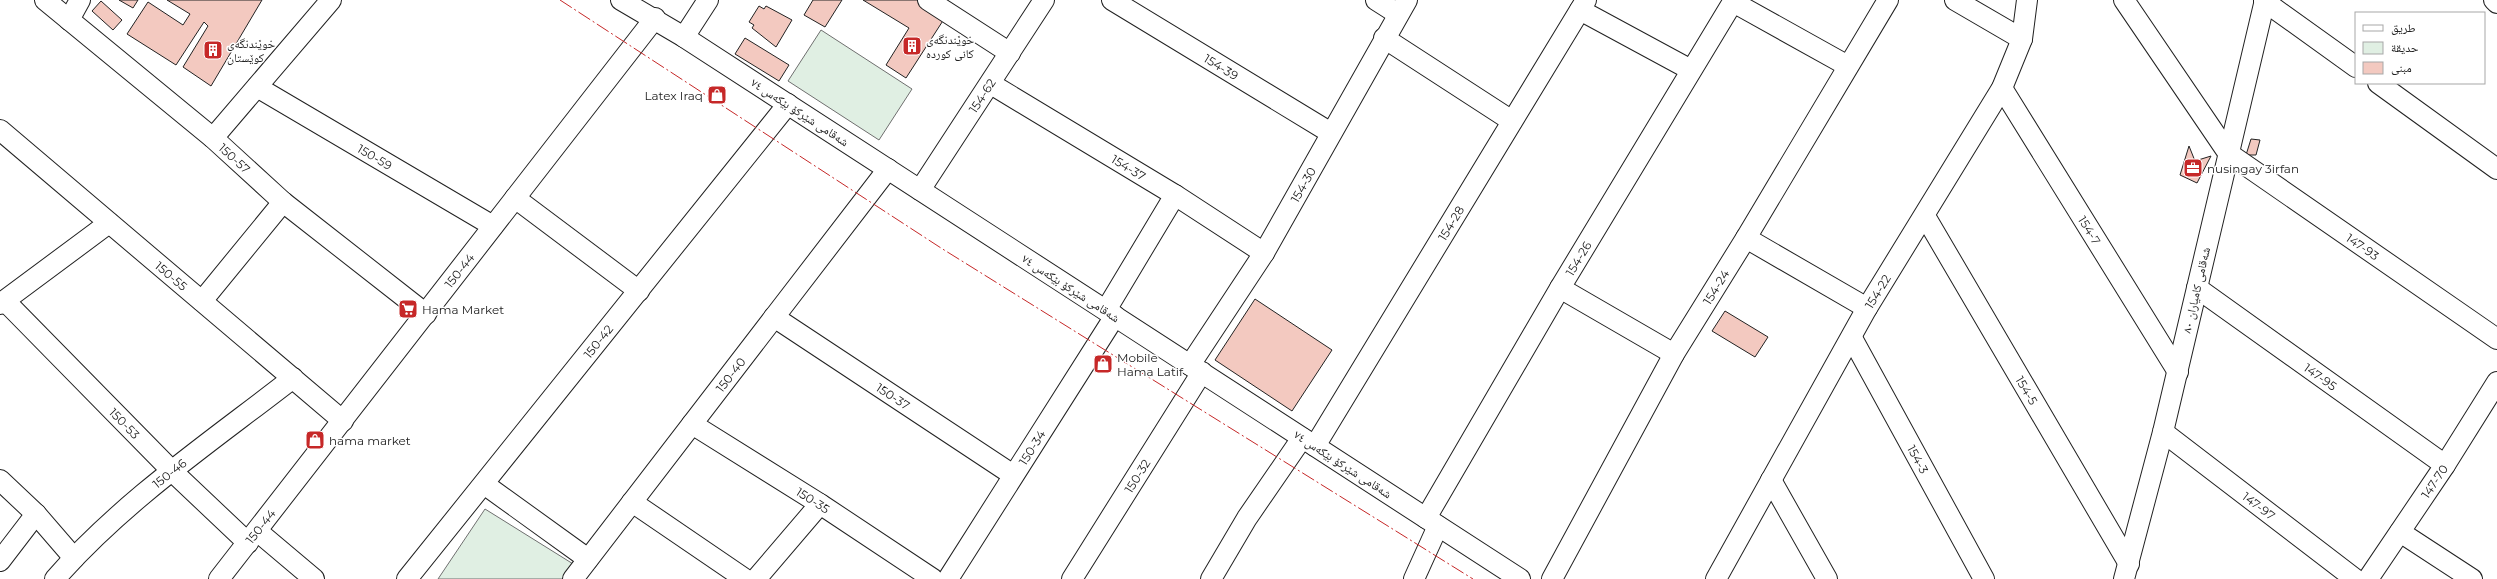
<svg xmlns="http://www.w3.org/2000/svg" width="2497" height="579" font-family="Montserrat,'Noto Naskh Arabic',sans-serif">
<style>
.green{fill:#e0efe3;stroke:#6f6f6f}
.building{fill:#f3c9c0;stroke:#222}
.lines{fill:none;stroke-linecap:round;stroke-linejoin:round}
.minor-casing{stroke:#222;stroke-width:22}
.minor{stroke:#fff;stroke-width:20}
.power{stroke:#c62828;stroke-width:1;stroke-dasharray:14 3 2 3;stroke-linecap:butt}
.labels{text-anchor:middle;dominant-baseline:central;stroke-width:3;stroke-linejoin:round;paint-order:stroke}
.poi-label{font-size:12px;fill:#222;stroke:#fff;text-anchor:start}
.street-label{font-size:12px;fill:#222;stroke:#fff}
</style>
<rect width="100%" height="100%" fill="#fff"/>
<path class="green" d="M821,30l91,59 -33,51 -91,-59z
M485,509l93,58 -9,12h-131z"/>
<path class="building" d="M119,0h19l-5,8z
M167,0h95l-51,86 -28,-19 25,-41 -4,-4 -28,43 -49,-31 21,-32 35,23 7,-11z
M813,0h29l-17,27 -21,-12z
M863,0h57l26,16 -40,62 -20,-13 23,-37z
M101,1l21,19 -9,10 -21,-19z
M759,6l5,3 2,-3 26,14 -16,27 -24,-19 2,-3 -5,-3z
M745,38l44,27 -10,16 -44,-27z
M2251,139l9,1 -4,15h-10z
M2189,146l6,15 16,-5 -14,27 -17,-8z
M1255,299l77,51 -40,61 -77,-51z
M1725,311l43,26 -13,20 -43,-26z"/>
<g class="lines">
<defs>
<g id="minor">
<path id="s1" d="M45,0l168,138 70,64 143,112"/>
<path d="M621,0l63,37 836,542"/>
<path d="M928,0l82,53"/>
<path id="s2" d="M1112,0l219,133"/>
<path d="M1376,0l22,14"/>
<path d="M1955,0l67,39"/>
<path id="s3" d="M2124,0l104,153 269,186"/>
<path d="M2494,0l3,3"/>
<path d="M2264,1l92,66"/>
<path d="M1733,2l115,64"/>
<path d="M1580,10l111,60"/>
<path d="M69,20l11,-20"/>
<path d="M684,37l24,-37"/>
<path d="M1384,38l128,83"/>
<path d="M2378,83l119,86"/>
<path id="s4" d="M991,84l184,111 89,58"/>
<path id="s5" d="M257,87l236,139"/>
<path id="s6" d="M2002,88l176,284"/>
<path id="s7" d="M0,130l343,291"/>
<path d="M213,138l118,-138"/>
<path id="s8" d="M920,190l124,-190"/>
<path d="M515,198l124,93"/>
<path id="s9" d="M1925,216l204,348"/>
<path d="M1746,238l121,70"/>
<path d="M1560,288l114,66"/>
<path id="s10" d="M2197,288l248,177"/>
<path id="s11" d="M5,301l168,171 75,71"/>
<path d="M202,301l81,-99"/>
<path d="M0,304l109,-81"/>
<path d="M1106,310l69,-115"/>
<path id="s12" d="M774,317l239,158"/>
<path id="s13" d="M1852,338l132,241"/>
<path id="s14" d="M1190,365l74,-112 143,-253"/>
<path id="s15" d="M692,424l128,80 113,75"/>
<path id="s16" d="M2163,432l192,147"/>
<path id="s17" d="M1315,446l271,-446"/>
<path d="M0,480l36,34 38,44"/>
<path d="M1771,480l56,99"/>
<path d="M484,484l104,75"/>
<path d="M632,502l113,77"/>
<path id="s18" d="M1426,518l134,-230 174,-288"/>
<path d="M257,531l57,48"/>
<path d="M2400,532l72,47"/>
<path d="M0,561l36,-47"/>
<path id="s19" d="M55,579c68,-78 157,-138 238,-201"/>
<path id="s20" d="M219,579l436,-561"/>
<path id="s21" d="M407,579l381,-475"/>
<path id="s22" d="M573,579l315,-410"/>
<path d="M756,579l64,-75"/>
<path id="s23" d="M948,579l167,-263"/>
<path id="s24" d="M1072,579l130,-207"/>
<path d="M1211,579l36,-61 55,-80"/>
<path d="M1414,579l24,-53"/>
<path id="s25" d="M1552,579l122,-225 72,-116 142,-238"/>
<path id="s26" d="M1716,579l151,-271 135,-220 20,-49 5,-39"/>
<path d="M2124,579l39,-147 102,-432"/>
<path id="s27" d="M2368,579l77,-114 52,-83"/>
</g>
</defs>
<use href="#minor" class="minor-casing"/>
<use href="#minor" class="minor"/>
<path class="power" d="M560,0l381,248 532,331"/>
</g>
<defs>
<symbol id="building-square" viewBox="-11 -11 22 22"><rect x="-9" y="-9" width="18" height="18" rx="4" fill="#c62828" stroke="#fff"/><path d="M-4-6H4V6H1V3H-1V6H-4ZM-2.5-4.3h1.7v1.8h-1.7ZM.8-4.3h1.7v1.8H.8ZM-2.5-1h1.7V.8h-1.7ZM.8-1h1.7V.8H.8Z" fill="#fff"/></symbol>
<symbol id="shop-square" viewBox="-11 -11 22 22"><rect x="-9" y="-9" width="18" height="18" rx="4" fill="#c62828" stroke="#fff"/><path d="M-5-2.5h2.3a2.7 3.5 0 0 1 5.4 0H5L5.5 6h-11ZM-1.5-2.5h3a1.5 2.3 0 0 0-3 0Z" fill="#fff"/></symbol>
<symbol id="office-square" viewBox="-11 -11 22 22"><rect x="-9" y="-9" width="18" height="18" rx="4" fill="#c62828" stroke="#fff"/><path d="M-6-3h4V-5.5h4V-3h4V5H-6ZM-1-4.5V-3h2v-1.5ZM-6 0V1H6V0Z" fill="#fff"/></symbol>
<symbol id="supermarket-square" viewBox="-11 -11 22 22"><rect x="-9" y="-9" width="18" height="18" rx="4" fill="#c62828" stroke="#fff"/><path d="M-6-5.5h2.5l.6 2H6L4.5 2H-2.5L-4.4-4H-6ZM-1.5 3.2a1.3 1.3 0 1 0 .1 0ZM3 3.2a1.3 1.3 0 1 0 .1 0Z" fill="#fff"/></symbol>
</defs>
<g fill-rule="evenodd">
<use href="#building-square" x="901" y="35" width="22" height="22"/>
<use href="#building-square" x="202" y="39" width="22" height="22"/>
<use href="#shop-square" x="706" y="84" width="22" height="22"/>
<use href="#office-square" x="2182" y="157" width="22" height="22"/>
<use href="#supermarket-square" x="397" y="298" width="22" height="22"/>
<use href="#shop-square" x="1092" y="353" width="22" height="22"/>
<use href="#shop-square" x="304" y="429" width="22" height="22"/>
</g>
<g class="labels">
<g class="poi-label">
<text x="926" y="39">خوێندنگەی<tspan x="926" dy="14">کانی کوردە</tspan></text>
<text x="227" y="43">خوێندنگەی<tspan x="227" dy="14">کوێستان</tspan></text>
<text x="703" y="95" text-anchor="end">Latex Iraq</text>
<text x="2207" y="168">nusingay 3irfan</text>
<text x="422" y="309">Hama Market</text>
<text x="1117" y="357">Mobile<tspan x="1117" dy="14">Hama Latif</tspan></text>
<text x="329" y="440">hama market</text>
</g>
<g class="street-label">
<text stroke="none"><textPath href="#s2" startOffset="128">154-39</textPath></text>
<text stroke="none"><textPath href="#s8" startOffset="113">154-62</textPath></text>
<text transform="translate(800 112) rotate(33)">شەقامی شێرکۆ بێکەس ٧٤</text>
<text stroke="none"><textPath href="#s5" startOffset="137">150-59</textPath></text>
<text stroke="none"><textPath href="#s1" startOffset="247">150-57</textPath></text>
<text stroke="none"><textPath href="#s4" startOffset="161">154-37</textPath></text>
<text stroke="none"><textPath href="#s14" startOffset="213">154-30</textPath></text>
<text stroke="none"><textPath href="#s17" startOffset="261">154-28</textPath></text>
<text stroke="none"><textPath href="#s6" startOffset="167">154-7</textPath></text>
<text stroke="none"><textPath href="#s3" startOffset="349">147-93</textPath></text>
<text stroke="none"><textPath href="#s18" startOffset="301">154-26</textPath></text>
<text stroke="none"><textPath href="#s20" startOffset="391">150-44</textPath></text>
<text stroke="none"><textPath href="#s7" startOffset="225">150-55</textPath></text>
<text stroke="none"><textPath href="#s25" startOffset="335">154-24</textPath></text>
<text transform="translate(1071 288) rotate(33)">شەقامی شێرکۆ بێکەس ٧٤</text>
<text transform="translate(2196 290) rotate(-77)">شەقامی کامیاران ٨٠</text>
<text stroke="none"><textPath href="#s26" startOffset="330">154-22</textPath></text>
<text stroke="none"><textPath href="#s21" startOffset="305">150-42</textPath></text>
<text stroke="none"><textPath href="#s22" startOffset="258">150-40</textPath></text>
<text stroke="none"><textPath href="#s10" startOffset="152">147-95</textPath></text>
<text stroke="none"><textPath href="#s9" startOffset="202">154-5</textPath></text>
<text stroke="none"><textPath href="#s12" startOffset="143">150-37</textPath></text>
<text stroke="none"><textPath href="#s11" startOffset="171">150-53</textPath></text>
<text stroke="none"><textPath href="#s23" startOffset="156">150-34</textPath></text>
<text stroke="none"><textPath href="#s13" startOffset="138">154-3</textPath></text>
<text transform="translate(1343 464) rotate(33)">شەقامی شێرکۆ بێکەس ٧٤</text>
<text stroke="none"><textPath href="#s19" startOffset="156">150-46</textPath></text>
<text stroke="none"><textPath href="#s24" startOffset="122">150-32</textPath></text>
<text stroke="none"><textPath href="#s27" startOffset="118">147-70</textPath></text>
<text stroke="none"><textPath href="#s15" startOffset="143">150-35</textPath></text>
<text stroke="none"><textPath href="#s16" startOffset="121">147-97</textPath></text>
<text stroke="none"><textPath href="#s20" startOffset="67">150-44</textPath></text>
</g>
</g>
<rect x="2355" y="12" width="130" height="72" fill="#ffffff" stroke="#a7a7a7"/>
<rect x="2363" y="25" width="20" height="6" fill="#ffffff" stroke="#a7a7a7"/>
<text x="2391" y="32" font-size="12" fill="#222222">طريق</text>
<rect x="2363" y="42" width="20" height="12" fill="#e0efe3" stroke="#a7a7a7"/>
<text x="2391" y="52" font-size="12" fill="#222222">حديقة</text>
<rect x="2363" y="62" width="20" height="12" fill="#f3c9c0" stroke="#a7a7a7"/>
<text x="2391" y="72" font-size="12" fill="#222222">مبنى</text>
</svg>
